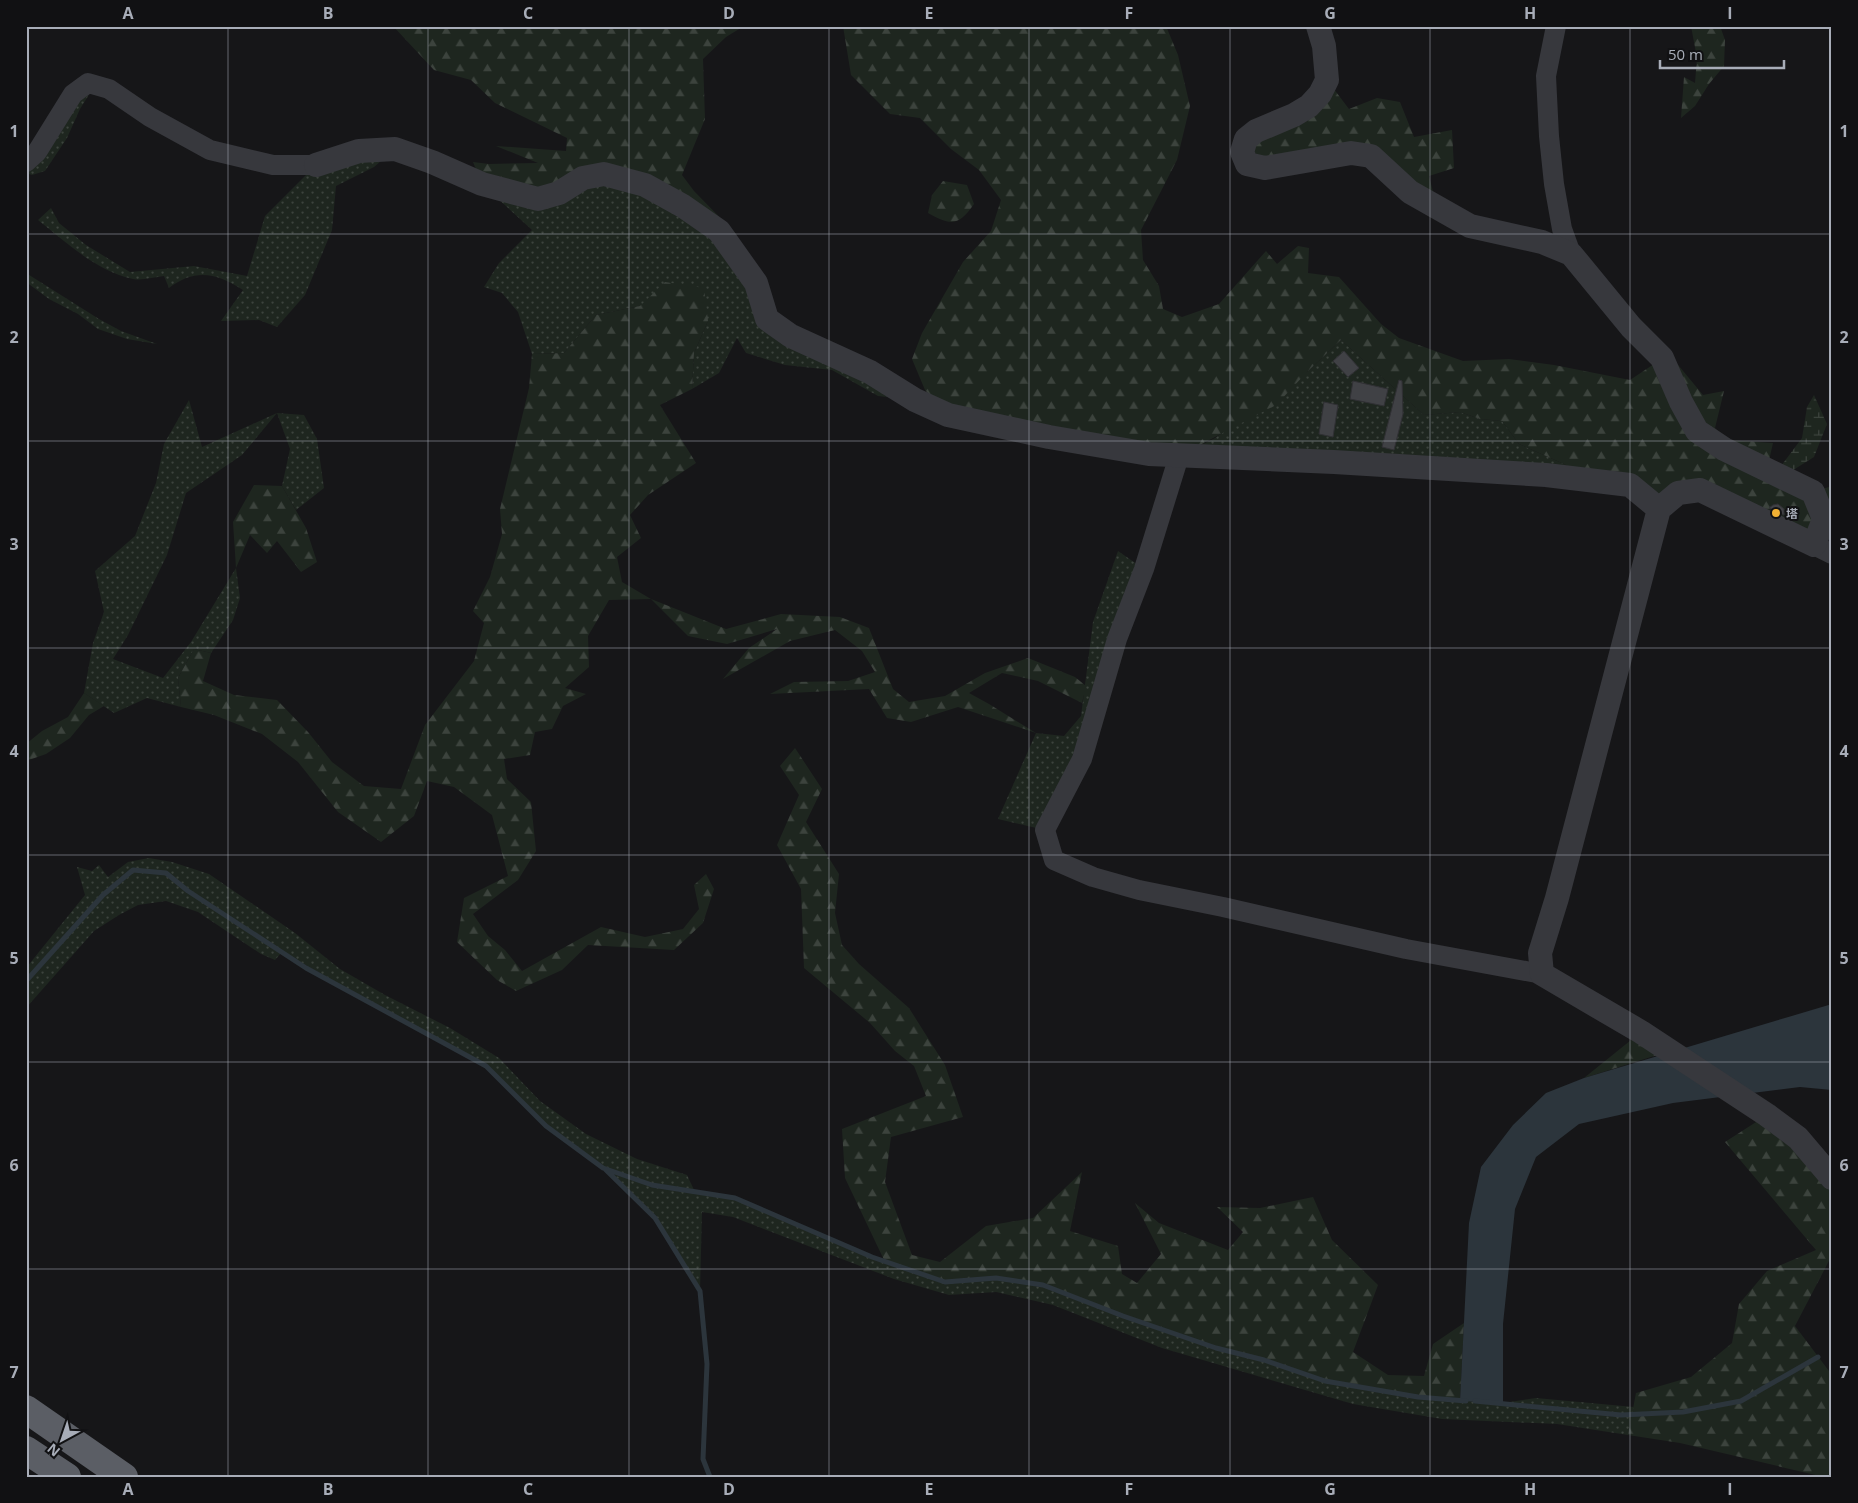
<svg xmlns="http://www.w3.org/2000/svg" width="1858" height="1503" font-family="'Open Sans','Noto Sans SC',sans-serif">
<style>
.grass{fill:url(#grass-dots)}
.forest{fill:url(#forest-firs)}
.wetland{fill:url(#wetland-marsh)}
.water{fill:#2c353c}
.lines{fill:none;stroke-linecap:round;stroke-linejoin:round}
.stream{stroke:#2c353c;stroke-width:5}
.building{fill:#404145;stroke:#303034}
.minor{stroke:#37383d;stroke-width:20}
.tertiary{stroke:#37383d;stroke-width:24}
.trunk{stroke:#5b5e65;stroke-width:28}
.grid{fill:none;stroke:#a8adb8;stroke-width:1;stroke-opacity:0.55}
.poi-dot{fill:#f2b134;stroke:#111113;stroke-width:2}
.labels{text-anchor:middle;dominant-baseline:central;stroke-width:4;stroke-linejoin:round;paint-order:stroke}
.poi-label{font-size:12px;font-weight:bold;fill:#a8adb8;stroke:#111113;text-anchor:start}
.neatline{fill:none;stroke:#a8adb8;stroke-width:2}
.grid-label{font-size:16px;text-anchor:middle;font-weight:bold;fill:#a8adb8}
</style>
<defs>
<pattern id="grass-dots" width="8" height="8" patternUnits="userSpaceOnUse" patternTransform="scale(1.25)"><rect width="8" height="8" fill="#1e261f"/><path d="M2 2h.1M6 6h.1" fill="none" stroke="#3c433d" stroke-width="1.8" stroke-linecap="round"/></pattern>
<pattern id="forest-firs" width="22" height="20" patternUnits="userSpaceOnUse" patternTransform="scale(1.25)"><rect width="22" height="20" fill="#1e261f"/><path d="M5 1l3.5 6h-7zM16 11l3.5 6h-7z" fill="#3c433d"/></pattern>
<pattern id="wetland-marsh" width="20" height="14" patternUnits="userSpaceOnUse" patternTransform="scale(1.25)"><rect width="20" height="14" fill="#1e261f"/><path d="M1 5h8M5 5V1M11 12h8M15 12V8" fill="none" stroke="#3c433d"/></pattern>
</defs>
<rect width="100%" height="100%" fill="#161618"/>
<path class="grass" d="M95,85l-15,24 -13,29 -22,33 -13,4 -6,-2v-11l28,-37z
M395,149l-21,18 -38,19 -4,44 -27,65 -28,32 -18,-7 -38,1 22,-31c-26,-17 -48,-22 -74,-2l-5,-12c-10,1 -22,5 -31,3 -37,-8 -66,-36 -95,-59l13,-12 8,15 27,22 44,27 64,-6 53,10 18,-60 51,-51z
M604,174l115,57 48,88 148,81 -37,-4 -46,-26 -47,-5 -39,-12 -9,-15 -18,35 -27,16 2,-36 14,-32 -68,-15 -44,9 -32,38 -32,1 -14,-42 -16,-19 -18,-6 15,-24 33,-33 -50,-46z
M26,273l73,46 22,12 36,13 -30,-5 -29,-10 -20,-15 -29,-15 -23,-17z
M1341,340l83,75 36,-3 20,7 22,2 17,23 45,20 28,17 -413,-25 36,-18 93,-67z
M189,400l13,47 75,-34 27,2 13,24 7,49 -28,22 -14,-24 8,-37 -13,-36 -35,42 -56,38 -19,62 -39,80 -15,24 50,19 28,-36 45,-74 4,30 -7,22 -22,33 -17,-4 -16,29 3,29 -34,-9 -33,15 -30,-20 9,-50 11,-31 -9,-41 40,-35 21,-53 8,-39z
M1118,551l26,18 -99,261 -47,-11 38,-86 28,3 17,-20 12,-94z
M149,858l23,4 37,12 86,59 45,36 45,26 65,33 49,30 41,43 46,33 51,25 50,16 8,17 40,6 137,59 73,25 51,-4 47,7 80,31 93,32 48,12 61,21 93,16 63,5 22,1 33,-5 98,9 -6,28 -71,-11 -115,-5 -89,-15 -191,-56 -109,-43 -57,-13 -47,3 -55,-16 -161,-62 -31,-5 -2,79 -45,-73 -52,-50 -57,-42 -60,-60 -204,-114 -7,8 -14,-6 -63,-42 -32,-11 -28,4 -19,10 -25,16 -68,77v-40l59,-73 -8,-28 15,4 7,-6 9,12 20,-15z"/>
<path class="forest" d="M393,26h351l-18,11 -23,22 2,60 -23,56 12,16 43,44 -18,-4 -115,-57 -45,19 -77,-9 -9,-22 16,2 49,-1 -42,-17 70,5 1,-13 -72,-35 -24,-23 -37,-10z
M843,26h323l12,29 12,51 -13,54 -36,70 2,30 16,26 4,23 19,8 37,-13 47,-53 11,13 21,-18 11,2 -1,25 31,4 42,47 18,14 64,23 46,-2 45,6 76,15 39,-26 34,41 21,-4 -9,37 11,12 47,3 -6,26 46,23 19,-6v21l-18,38 -114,-55 -41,19 -67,-28 -28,-17 -45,-20 -17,-23 -22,-2 -20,-7 -36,3 -83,-75 -33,31 -32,34 -97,51 -231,-41 -23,-25 -13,-31 10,-26 41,-71 28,-31 10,-31 -22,-30 -28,-21 -31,-31 -30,-4 -39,-39z
M1691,26h29l5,14 -1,26 -15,18 -14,22 -14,12 3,-41 11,6 2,-25z
M1327,80l22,29 28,-11 23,4 14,35 38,-7 2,38 -25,8 8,32 -66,-52 -106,12 -19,-29z
M943,181l24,4 7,19c-15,22 -23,22 -46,9l4,-18z
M665,282l39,6 4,33 -14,32 -2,36 -32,16 36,58 -48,32 -18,20 11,23 -24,19 5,25 29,17 75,30 55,-15 59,3 29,11 24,61 16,13 36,-6 40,-23 43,-15 47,19 11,9 -4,17 -44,-22 -36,-8 -33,20 20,11 47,29 -78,-26 -47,15 -24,-4 -18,-29 -99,5 24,-12 54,-1 27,-9 -13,-21 -27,-21 -45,11 -67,38 26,-31 28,-19 -50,15 -39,-8 -37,-37 -42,1 -21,36 1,31 -24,21 21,6 -23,12 -11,23 -17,3 -5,23 -26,4 3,20 24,23 5,49 -18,29 -45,34 15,22 17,14 17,21 79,-44 44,10 38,-8 16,-20 -5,-24 12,-11 8,15 -11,34 -29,27 -86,-5 -26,25 -46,21 -19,-11 -40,-38 7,-44 44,-22 -16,-61 -38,-28 -27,-6 -13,35 -33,26 -43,-30 -40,-50 -36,-28 -48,-19 -33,-8 -3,-29 16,-29 17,4 -8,28 31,14 43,5 31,32 24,30 32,24 37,3 24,-64 49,-64 10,-38 -11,-12 17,-34 12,-43 -2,-25 29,-121 3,-34 32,-1 32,-38 44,-9z
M254,485l28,1 24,42 11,34 -16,10 -24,-31 -10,12 -17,-18 -14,33 -3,-46z
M84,693l20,13 -15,9 -19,23 -24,16 -20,7v-17l16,-13 26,-14z
M795,748l27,41 -16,33 33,52 -4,39 7,32 17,19 50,44 36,57 18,52 -72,20 -6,45 27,73 28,7 46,-36 47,-8 49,-46 -12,59 48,15 4,28 15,9 24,-29 -26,-51 24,20 69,27 15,-18 -26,-25 43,1 53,-11 19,43 46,45 -25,67 35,23 36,1 9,-32 31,-21 -4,78 -42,-4 -93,-16 -61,-21 -48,-12 -93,-32 -80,-31 -47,-7 -51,4 -60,-20 -40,-84 -3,-49 84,-33 -12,-30 -19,-15 -25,-28 -66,-55 -3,-79 -24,-44 22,-50 -19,-29z
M1641,1032l29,19 -86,27z
M1767,1115l65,63v77l-37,71 37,49v102h-8l-144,-34 -52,-8 8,-42 55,-16 41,-34 7,-39 28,-33 49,-21 -91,-108z"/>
<path class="wetland" d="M1814,395l13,29 -13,33 -32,20 -7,-3 27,-36 5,-31z"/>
<path class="water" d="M1832,1004v86l-32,-3 -127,16 -94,21 -43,33 -21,52 -12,115v79l-43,-2 9,-178 12,-56 32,-42 33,-32 38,-15z"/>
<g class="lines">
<path class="stream" d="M26,981l77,-86 30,-25 33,3 22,18 118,77 180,98 60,60 57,42 49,17 83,13 137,59 73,25 51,-4 47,7 80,31 93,32 48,12 61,21 93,16 48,4
M606,1170l49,48 45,73 7,73 -4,95 7,18
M1475,1401l146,14 62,-3 58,-11 77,-44"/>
</g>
<path class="building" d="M1344,351l15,17 -11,9 -15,-16z
M1399,380l3,1 1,33 -9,36 -12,-3z
M1353,381l35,8 -4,17 -34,-7z
M1324,402l14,3 -5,32 -14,-3z
M1778,504l6,5v6l-15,-7 4,-3z"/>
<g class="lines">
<path class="minor" d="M1556,26l-10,50 3,60 5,48 8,45 9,25
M26,162l11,-10 36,-58 15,-11 21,6 41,28 60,33 63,15h43
M1179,456l-35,113 -27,70 -35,120 -37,71 9,30 39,17 46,13 84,17 183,42 136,25
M1814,545l18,9"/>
<path class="tertiary" d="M1318,26l6,20 3,34 -7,14 -11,12 -15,9 -38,16 -10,8 -4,13 5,12 18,4 86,-15 20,3 39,36 60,34 72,16 29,12 60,73 31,31 19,44 16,29 27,18 89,43 11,27 -10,26 -114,-55 -22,3 -19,16 -102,389 -17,55 2,21 99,58 126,83 31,23 34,40
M316,165l43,-14 36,-2 37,13 50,22 56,15 21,-6 24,-15 21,-4 41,11 38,21 36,25 37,52 11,36 24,17 79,36 45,28 33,15 101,22 100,17 185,8 212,13 84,10 29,24"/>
<path class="trunk" d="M26,1409l98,68
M26,1450l41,27"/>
</g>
<path class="grid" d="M228,26v1451M428,26v1451M629,26v1451M829,26v1451M1029,26v1451M1230,26v1451M1430,26v1451M1630,26v1451M26,234h1806M26,441h1806M26,648h1806M26,855h1806M26,1062h1806M26,1269h1806"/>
<circle class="poi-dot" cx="1776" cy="513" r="5"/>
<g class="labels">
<g class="poi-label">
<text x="1786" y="513">塔</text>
</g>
</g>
<rect width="1858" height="1503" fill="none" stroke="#111113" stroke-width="55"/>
<g transform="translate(62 1440) rotate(220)" stroke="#111113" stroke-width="4" paint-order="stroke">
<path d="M0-4L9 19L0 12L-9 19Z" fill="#a8adb8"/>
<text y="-8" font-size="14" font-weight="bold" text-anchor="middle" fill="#a8adb8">N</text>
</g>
<path d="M1660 60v8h124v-8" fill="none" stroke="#a8adb8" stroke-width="2.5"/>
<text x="1668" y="60" font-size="15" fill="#a8adb8" stroke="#111113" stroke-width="4" paint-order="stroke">50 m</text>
<rect x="28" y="28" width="1802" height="1448" class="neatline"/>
<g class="grid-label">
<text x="128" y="19">A</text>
<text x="328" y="19">B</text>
<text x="528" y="19">C</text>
<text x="729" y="19">D</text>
<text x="929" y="19">E</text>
<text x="1129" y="19">F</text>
<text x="1330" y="19">G</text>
<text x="1530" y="19">H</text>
<text x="1730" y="19">I</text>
<text x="14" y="137">1</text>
<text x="1844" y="137">1</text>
<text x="14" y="343">2</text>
<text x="1844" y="343">2</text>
<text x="14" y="550">3</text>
<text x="1844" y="550">3</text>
<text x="14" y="757">4</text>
<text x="1844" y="757">4</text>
<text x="14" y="964">5</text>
<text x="1844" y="964">5</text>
<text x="14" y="1171">6</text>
<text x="1844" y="1171">6</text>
<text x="14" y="1378">7</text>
<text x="1844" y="1378">7</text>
<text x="128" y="1495">A</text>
<text x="328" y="1495">B</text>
<text x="528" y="1495">C</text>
<text x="729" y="1495">D</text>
<text x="929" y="1495">E</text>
<text x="1129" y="1495">F</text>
<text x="1330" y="1495">G</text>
<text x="1530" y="1495">H</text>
<text x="1730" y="1495">I</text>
</g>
</svg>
